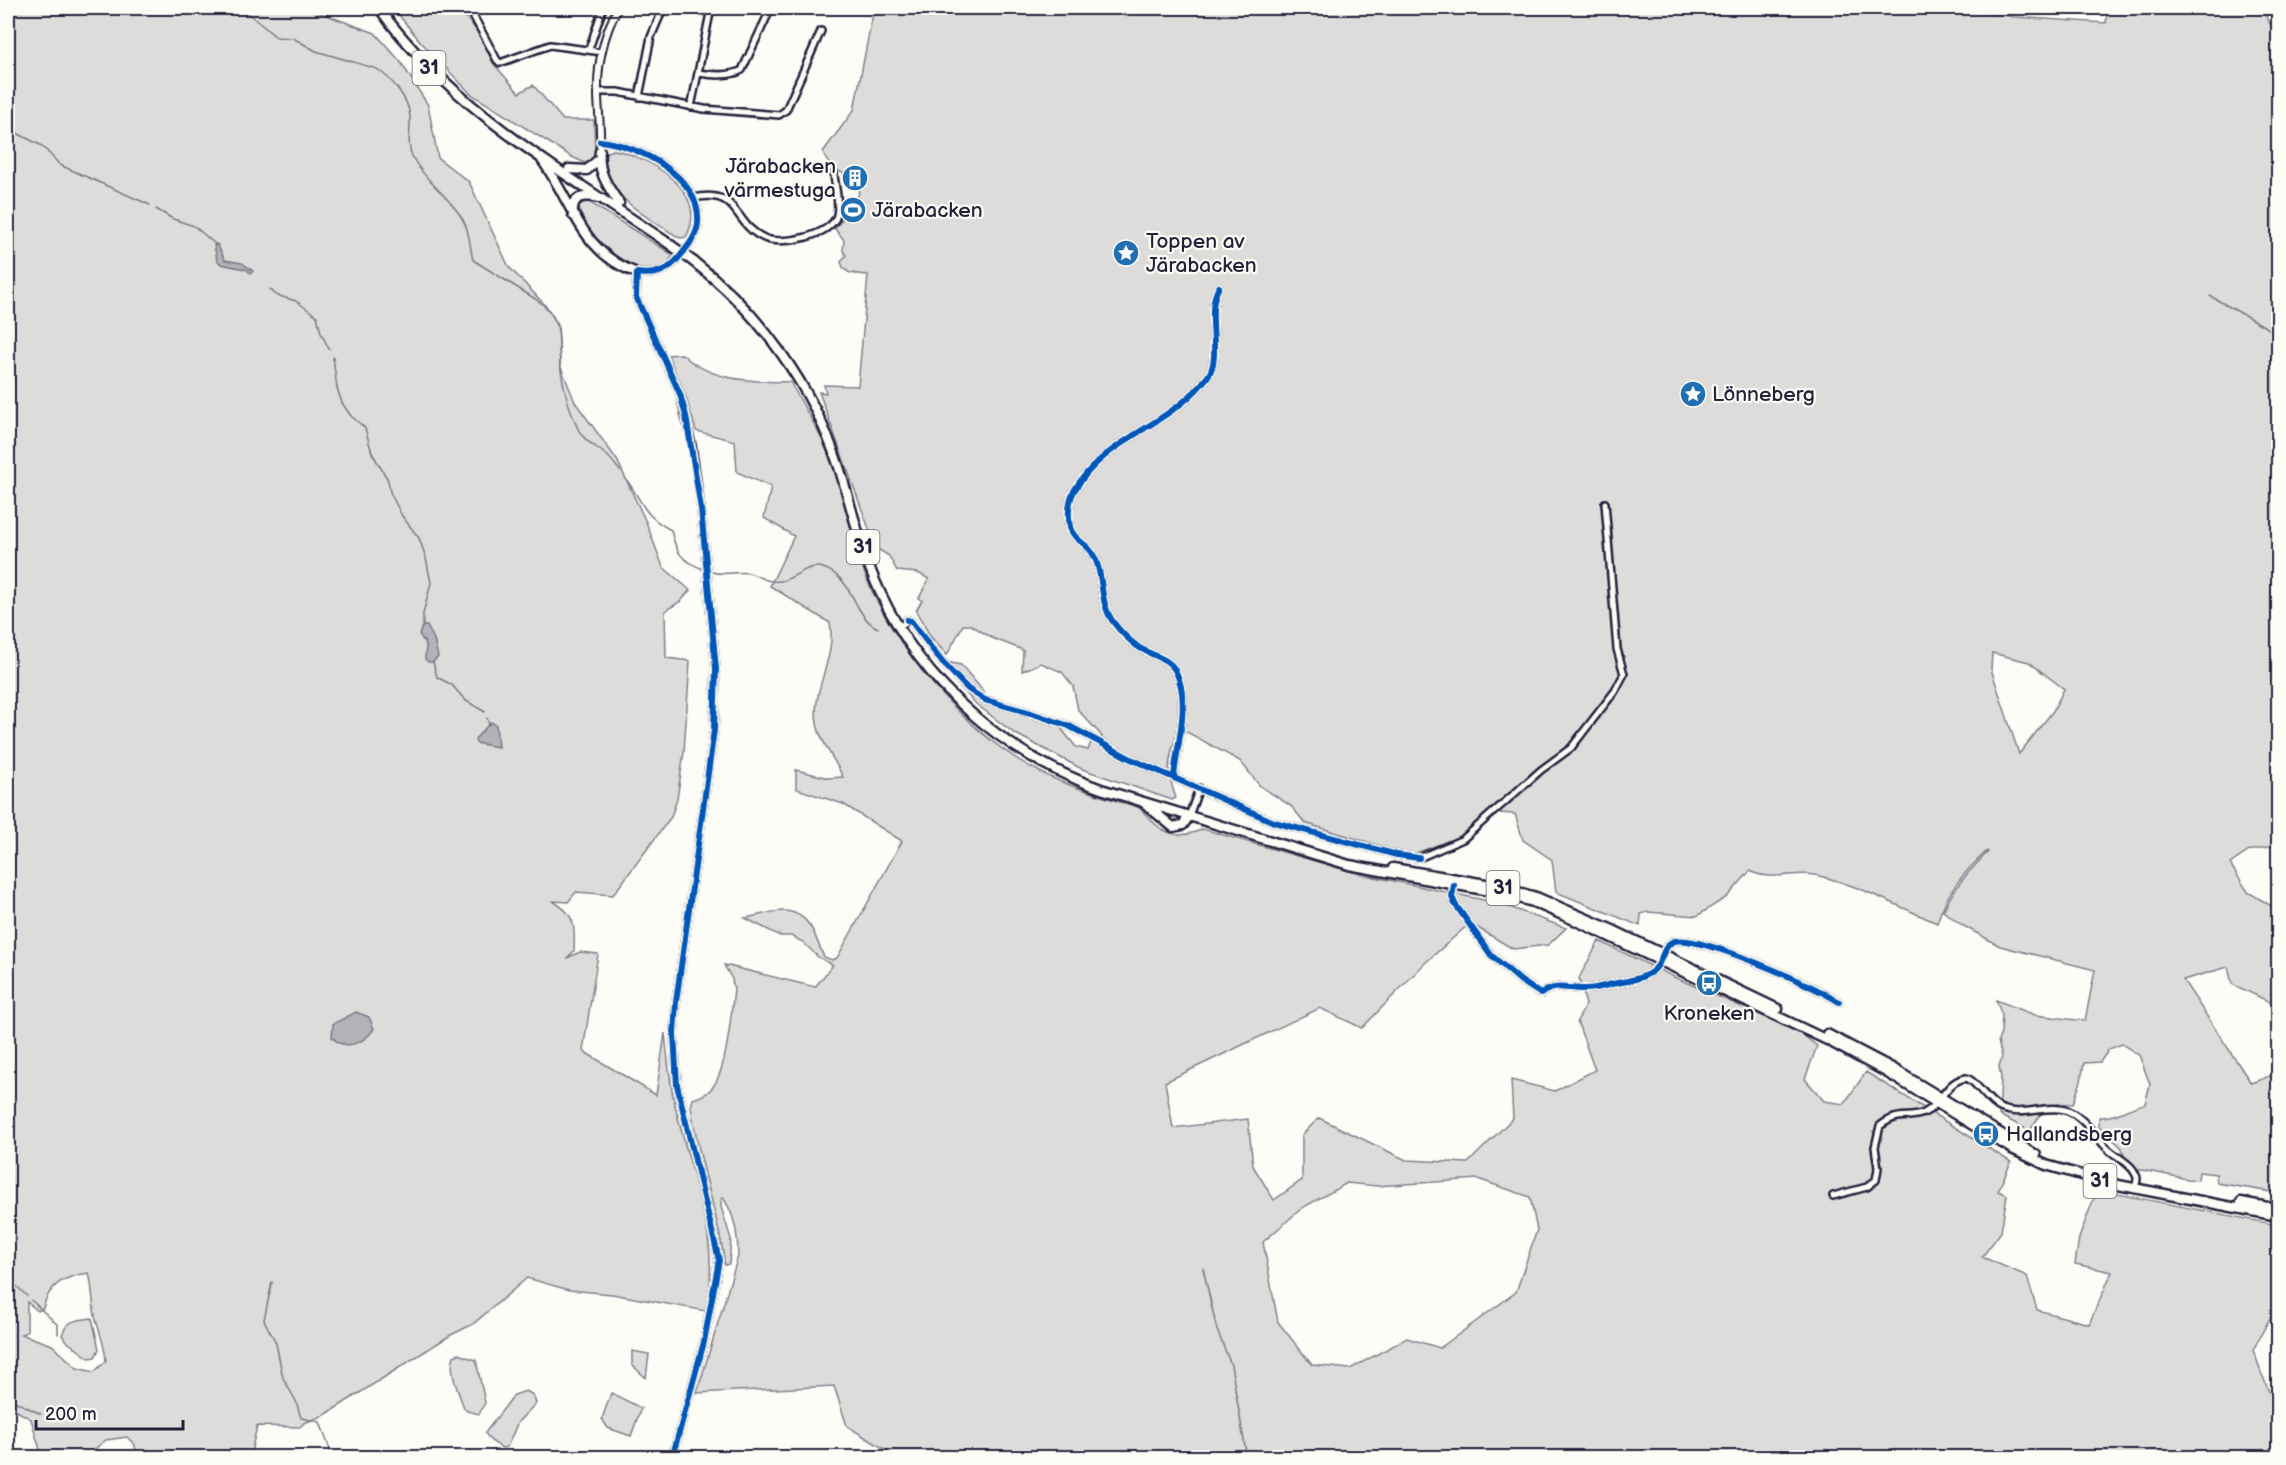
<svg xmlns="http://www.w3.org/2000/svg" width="2286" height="1465" font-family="'Balsamiq Sans',sans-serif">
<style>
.green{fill:#dddcdb;stroke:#807f8b;stroke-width:1.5;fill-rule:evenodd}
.water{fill:#b2b2b7;stroke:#787885;stroke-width:1.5}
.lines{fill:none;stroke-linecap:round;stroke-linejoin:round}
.stream{stroke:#787885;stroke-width:1.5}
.minor-casing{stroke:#22223b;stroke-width:10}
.tertiary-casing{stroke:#22223b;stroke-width:10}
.trunk-casing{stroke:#22223b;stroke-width:13}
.minor{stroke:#fdfcf7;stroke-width:5}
.tertiary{stroke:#fdfcf7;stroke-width:6}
.trunk{stroke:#fdfcf7;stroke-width:8}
.trunk-bridge-casing{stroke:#22223b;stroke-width:13;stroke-linecap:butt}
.trunk-bridge{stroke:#fdfcf7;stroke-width:8}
.cycleway-casing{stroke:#fdfcf7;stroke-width:10}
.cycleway{stroke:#0057b8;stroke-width:6}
.labels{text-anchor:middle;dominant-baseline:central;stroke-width:4.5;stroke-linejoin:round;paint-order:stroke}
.shield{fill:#fdfcf7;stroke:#646373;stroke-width:1.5}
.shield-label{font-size:20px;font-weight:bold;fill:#22223b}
.poi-label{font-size:21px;fill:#22223b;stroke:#fdfcf7;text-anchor:start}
</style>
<rect width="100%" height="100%" fill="#fdfcf7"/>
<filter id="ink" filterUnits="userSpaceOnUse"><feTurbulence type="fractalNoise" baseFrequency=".0167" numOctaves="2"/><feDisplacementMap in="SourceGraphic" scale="12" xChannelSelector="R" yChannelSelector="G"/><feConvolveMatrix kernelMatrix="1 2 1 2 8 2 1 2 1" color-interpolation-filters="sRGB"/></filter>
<g filter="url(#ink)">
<path class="green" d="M8,8h299l68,25 25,28 28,44 10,53 31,24 40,85 38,40 11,18 2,40 15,37 42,58 29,62 17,45 27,23 -9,11 -16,10 1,47 24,3 -6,91 -7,47 -6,18 -58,78 -37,-3 -8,10 -15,-1c23,14 22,24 21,50l-7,7 13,-6 18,2 -15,97 73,44 9,-62c2,21 4,42 8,63 14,72 50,140 33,215l-94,-17 -43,-4 -42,-12 -54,46 -24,12 -124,79 -21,8 -4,4 -43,-1 -7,31h-114l-1,-12 -8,-8 -21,3 -10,8v9h-54l-11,-38 -23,-13zM89,1273c4,15 3,32 7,47 4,14 9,26 10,41l-12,11 -17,-4 -25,-23 -31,-11 6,-2v-30l11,9 5,-3c6,-24 22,-32 46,-35z
M393,8h65l20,24 15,31 26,30 14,-8 30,35h31l1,37 -5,6h-5l-13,-6 -101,-63 -51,-53z
M874,8h1097v2l44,7 91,6 2,-15h153l17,29v808l-29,6 -19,13 18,28 30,18v104l-4,-10 -42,-20 -4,-17 -45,13 68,103 27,-10v120l-61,-10 -1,-9 -17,-2 -1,8 -10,-1 -61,-12 -5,-19 -23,-22v-9c17,1 29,-10 46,-13l5,-20 -11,-29 -17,-11 -13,5 -9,13 -16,1 -3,18 -8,23c-26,-3 -31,6 -43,27l-31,-16 2,-37 -2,-12 3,-9 -4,-16 3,-8 1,-18 -6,-15 39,15 50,6 10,-51 -95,-24 -38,-21 -19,-14c11,-24 27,-41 45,-59l-1,-1c-23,21 -41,42 -50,72 -40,-17 -80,-39 -122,-48 -21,-4 -45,7 -65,-4l-23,26 -30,19 -49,-4 -7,2 -1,12 -84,-34 -4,-32 -29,-20 -8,-26 -17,-1 -36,23 -49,18 -19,-4 -89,-27 -14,-17 -31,-20 -20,-25 -57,-31 -4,-5c-9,31 -15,41 -3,73l-4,2 -90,-31 -68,-36 -38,-29 -18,-19 -7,-22 10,2 23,27 -1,10 77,25 16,20 12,3 3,-8h13l-3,-7 -23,-25 -5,-24 -11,-14 -21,-9 -19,8 1,-21 -31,-12 -21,-13h-8l-16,30 -16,-18 -15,-26 6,-11 -3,-2 10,-19 -11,-6 -21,-2 -8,-15 -13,-8 -57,-156 7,1 -2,-8 34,1 10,-111c-13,-2 -23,1 -27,-13l5,-7 -3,-4 1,-11 -9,-11 8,-11 2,-12 8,5 3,-4 5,-27c-17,-6 -33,-10 -38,-28l31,-42zM1992,653l37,9 35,27 -11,22 -34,43 -28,-85z
M614,150c37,7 96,42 72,87l-6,1c-32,-20 -79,-43 -74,-86z
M586,200l87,55c-23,44 -92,-14 -94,-49z
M682,354c30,28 69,27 108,28 17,30 34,57 45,89 13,39 19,80 36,118 34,73 102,151 175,186 25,12 52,20 77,28 5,1 10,2 14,4 5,2 9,8 13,12 16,17 31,20 53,10l153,44 142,30 68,25 -18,17 -35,4 -43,-26 -46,41 -62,64 -42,-20 -155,74 8,46 75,-9 5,47 21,34 28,-20v-45l17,-17 87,42 62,3 45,-45 -2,-38 44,11 40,-21 -18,-49 9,-16 -7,-27 20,-37 75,36 125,55 18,14 -12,33 19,22 20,3 22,-32 145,90 -13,29 9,4 -6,37 -19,25 45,19 10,34 52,14 23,-52 -37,-8 4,-26 18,-48 181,35v93l-7,-2 -18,34 25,66v41l-1379,1 -52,-32 -13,-40 -137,7 41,-137c0,-20 -3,-42 -15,-58l-2,1v8l10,32 -2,25 -4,1c-7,-54 -27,-105 -34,-159l2,-7c6,-2 13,-4 17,-9 17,-15 21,-77 24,-100l-2,-11 -8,-14 91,22 18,-22 -15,-8 -15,-15 -12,-6h-11l-35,-18c24,-4 49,-17 65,8 6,9 9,21 14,31l8,3 5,-2 65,-117 -59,-37 -46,-15 -1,-3v-16l33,8 14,-1c-7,-15 -24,-38 -26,-54 -6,-33 20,-66 13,-100l-60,-37 24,-50 -30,-18 7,-31 -34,-15 -2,-31 -39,-10 -10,-34 -18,-42zM1478,1179l52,18 7,33 -21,62 -76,56 -33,-10 -57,31 -38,-4 -34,-43 -15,-80 39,-34 45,-25 30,3z
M92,1318l7,31 -4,8 -6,1 -24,-18 -3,-5c5,-16 16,-15 30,-17z
M632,1351l17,3 -3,24 -14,-13z
M458,1354l18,6 9,43 -6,11 -12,-3 -3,-3c-5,-15 -16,-37 -10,-52z
M526,1391l7,4 3,8 -18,19 -11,25 -5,1 -11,-7 -6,-8 29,-38z
M611,1393l30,15 -10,28 -23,-8 -6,-9z"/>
<path class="water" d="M217,244l8,16 17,3 11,8 -2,2 -6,-4 -24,-5 -4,-4 -3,-15z
M423,626h4l7,13 4,18 -5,5h-5l-3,-3 1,-14 -7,-11z
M491,722l5,3 2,22 -22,-4 -1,-4z
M356,1012l13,5 5,12c-10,14 -29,23 -42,8l1,-13z"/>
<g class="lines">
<path class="stream" d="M236,8l14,7 26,22 17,1 23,13 61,18c15,10 32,30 33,48 1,14 -4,28 3,41 13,25 40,41 52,66 5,11 5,24 8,36l64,40c30,22 19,40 24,71 3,19 9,40 17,58 6,12 16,16 27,25 6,4 10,11 15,17
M8,122l5,9 29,15 18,19 90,40
M156,209l17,10 21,7 20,17 2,3
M270,289l6,6 20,6 21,15 4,17 8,16
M2210,296l68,38
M333,357l4,31 5,15 9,13 14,12 7,25 16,27 2,12 12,24 17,22 7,20 5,25 -8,31v12
M626,479c17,23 17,37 45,51 5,22 9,30 32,39
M712,572c13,4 24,-1 37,1 11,3 18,10 31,8 15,-2 27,-18 43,-13 32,10 29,48 55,60
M433,662l4,15 15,8 13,15 20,12
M487,718l2,6
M1203,1268l14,62 14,35 16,93
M8,1278l19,18
M272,1282l-8,38 12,23 7,35 13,23 5,17 19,4 13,36
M31,1300l27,25v9
M8,1398l33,16"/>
<defs>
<path id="minor" d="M469,8l28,52 3,3 50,-18 52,7
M711,8l-13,65c14,2 32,4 44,-3l29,-62
M589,49l14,-41
M598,92h20l86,17 75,6 7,-5 35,-79
M639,97l12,-60 11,-26
M691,107l7,-34
M693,198c48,-10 38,25 71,40 17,8 68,-2 73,-23 3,-12 -2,-28 -3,-41
M637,273l-1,24 44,97 12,51 9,64 15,160 -2,61 -38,272 -2,32 3,51 42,175 -15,82 -32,116
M8,587v1
M903,624l4,-4 4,1 31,41 26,27 17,11 46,13 38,13 62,33 143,63 123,33 22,3 44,-19 78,-69 30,-22 44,-57 9,-17 -7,-25 -12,-146
M1174,778c2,-32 18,-77 1,-108 -8,-14 -27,-15 -38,-24 -8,-6 -17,-15 -23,-23 -16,-20 -9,-49 -21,-69 -6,-11 -20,-14 -23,-27 -2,-12 -2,-25 4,-36 31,-54 99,-66 134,-115 15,-20 -4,-65 11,-89
M1189,816l10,-28
M1454,885l-2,12 3,7 36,51 30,26 20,13c14,-11 28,-5 44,-5 8,0 16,-2 23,-4 15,-4 41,-5 50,-20 4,-6 6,-19 14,-23 20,-11 146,45 167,60
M1833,1196l34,-9 9,-7 2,-12 -3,-21 5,-21c19,-15 27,-6 44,-13 18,-8 21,-32 42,-35 10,2 20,23 34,30 23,10 45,-4 65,2 18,5 30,27 44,40 8,7 23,14 27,25 2,3 1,6 0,9"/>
<path id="tertiary" d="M600,141c38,4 102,36 98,82 -1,13 -10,23 -17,32 -12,16 -25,21 -44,18
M600,145c1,-18 -2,-35 -2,-52 -1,-29 6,-60 20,-85"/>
<path id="trunk" d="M379,8c74,102 186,165 289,235
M600,151c-3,20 8,36 19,52
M542,160c31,43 39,93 95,113
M569,169l18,1 12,-11
M573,215c-2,-20 11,-20 26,-17
M694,262c67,52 118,124 145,205 13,41 22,85 41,125 43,93 125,163 221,197l248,76 146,27 38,10 39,17 257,122 57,31 126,77 34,16 67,19 165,32
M1144,803l29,24 10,-2 6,-9
M1393,868l104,18 39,11 79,34 163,78
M1827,1034l65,34 144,87
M2241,1202l37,7"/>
</defs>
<use href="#minor" class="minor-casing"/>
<use href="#tertiary" class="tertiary-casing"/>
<use href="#trunk" class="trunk-casing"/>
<use href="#minor" class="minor"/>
<use href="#tertiary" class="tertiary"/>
<use href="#trunk" class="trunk"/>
<defs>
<path id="trunk-bridge" d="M668,243l26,19"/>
</defs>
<use href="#trunk-bridge" class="trunk-bridge-casing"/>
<use href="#trunk-bridge" class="trunk-bridge"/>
<defs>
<path id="cycleway" d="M600,141c38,4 102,36 98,82 -1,13 -10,23 -17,32 -12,16 -25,21 -44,18l-1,24 44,97 6,22 15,93 15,160 -2,61 -38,272 -2,32 3,51 42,175 -15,82 -32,116
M907,620l4,1 31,41 26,27 17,11 46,13 38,13 62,33 143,63 123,33 22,3
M1174,778c2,-32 18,-77 1,-108 -8,-14 -27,-15 -38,-24 -8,-6 -17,-15 -23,-23 -16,-20 -9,-49 -21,-69 -6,-11 -20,-14 -23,-27 -2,-12 -2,-25 4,-36 31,-54 99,-66 134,-115 15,-20 -4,-65 11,-89
M1454,885l-2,12 3,7 36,51 30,26 20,13c14,-11 28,-5 44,-5 8,0 16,-2 23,-4 15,-4 41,-5 50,-20 4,-6 6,-19 14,-23 20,-11 146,45 167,60"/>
</defs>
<use href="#cycleway" class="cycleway-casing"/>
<use href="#cycleway" class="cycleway"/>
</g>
</g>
<defs>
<symbol id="building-disc" viewBox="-11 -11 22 22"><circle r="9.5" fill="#1f6fb2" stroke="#fdfcf7"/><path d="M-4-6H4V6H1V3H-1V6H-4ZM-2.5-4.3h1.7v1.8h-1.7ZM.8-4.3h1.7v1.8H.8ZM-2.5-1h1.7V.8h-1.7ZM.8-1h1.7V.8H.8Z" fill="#fff"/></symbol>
<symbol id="stadium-disc" viewBox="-11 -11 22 22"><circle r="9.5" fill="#1f6fb2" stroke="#fdfcf7"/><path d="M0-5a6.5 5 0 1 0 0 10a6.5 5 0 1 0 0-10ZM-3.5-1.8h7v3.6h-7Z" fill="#fff"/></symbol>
<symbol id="sight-disc" viewBox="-11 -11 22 22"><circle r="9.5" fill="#1f6fb2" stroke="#fdfcf7"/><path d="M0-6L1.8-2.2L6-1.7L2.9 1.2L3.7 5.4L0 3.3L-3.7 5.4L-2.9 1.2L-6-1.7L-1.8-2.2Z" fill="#fff"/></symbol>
<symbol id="bus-disc" viewBox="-11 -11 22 22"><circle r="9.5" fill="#1f6fb2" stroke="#fdfcf7"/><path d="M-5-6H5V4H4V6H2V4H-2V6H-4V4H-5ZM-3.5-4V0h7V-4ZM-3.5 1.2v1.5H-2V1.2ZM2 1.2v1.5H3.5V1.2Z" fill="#fff"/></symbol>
</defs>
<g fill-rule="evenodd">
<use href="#building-disc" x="840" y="163" width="30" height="30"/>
<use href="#stadium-disc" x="838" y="195" width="30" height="30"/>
<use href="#sight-disc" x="1111" y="238" width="30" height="30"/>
<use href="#sight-disc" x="1678" y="379" width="30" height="30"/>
<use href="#bus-disc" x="1694" y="968" width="30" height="30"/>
<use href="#bus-disc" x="1971" y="1119" width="30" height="30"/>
</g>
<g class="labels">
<g class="shield">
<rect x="412.5" y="51" width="33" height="34" rx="4.5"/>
<rect x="846.5" y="530" width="33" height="34" rx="4.5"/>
<rect x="1486.5" y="871" width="33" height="34" rx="4.5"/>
<rect x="2083.5" y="1164" width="33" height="34" rx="4.5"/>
</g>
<g class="shield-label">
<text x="429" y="68">31</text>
<text x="863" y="547">31</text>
<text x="1503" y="888">31</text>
<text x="2100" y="1181">31</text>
</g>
<g class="poi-label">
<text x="836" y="166" text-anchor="end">Järabacken<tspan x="836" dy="24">värmestuga</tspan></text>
<text x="872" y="210">Järabacken</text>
<text x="1146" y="241">Toppen av<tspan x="1146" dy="24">Järabacken</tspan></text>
<text x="1712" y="394">Lönneberg</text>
<text x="1709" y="1013" text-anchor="middle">Kroneken</text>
<text x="2006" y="1134">Hallandsberg</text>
</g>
</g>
<rect width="2286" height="1465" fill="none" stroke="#fdfcf7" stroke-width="30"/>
<rect x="15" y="15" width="2256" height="1435" fill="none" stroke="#22223b" stroke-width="2" filter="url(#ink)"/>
<path d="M36 1420v9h147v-9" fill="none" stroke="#22223b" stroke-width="3"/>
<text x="45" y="1420" font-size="18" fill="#22223b" stroke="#fdfcf7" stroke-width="4.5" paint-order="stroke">200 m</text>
</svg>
